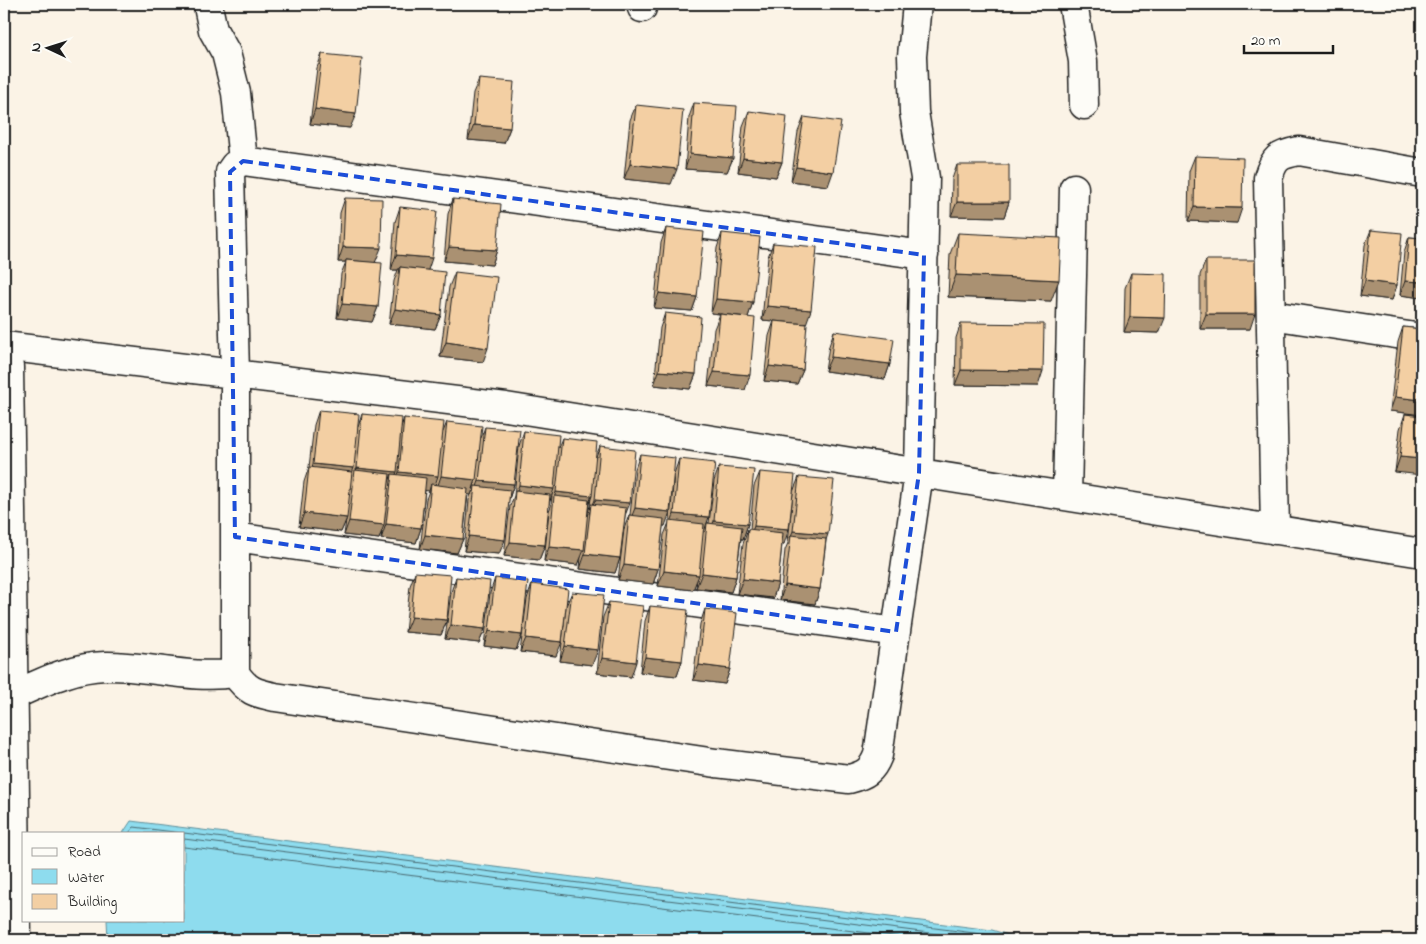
<svg xmlns="http://www.w3.org/2000/svg" width="1426" height="944" font-family="'Indie Flower',sans-serif">
<style>
.water{fill:#8edcee;stroke:#608f9a}
.lines{fill:none;stroke-linecap:round;stroke-linejoin:round}
.shore{stroke:#4a6970;stroke-width:1}
.minor-casing{stroke:#1c1c1c;stroke-width:31}
.minor{stroke:#fdfcf7;stroke-width:28}
.wall{fill:#d1b28c;stroke:#1c1c1c;fill-rule:evenodd}
.shaded-wall{fill:#aa9172;stroke:#1c1c1c}
.building{fill:#f3cfa3;stroke:#1c1c1c}
.marked{fill:none;stroke:#1d4ed8;stroke-width:4;stroke-dasharray:10 6;stroke-linejoin:round}
</style>
<rect width="100%" height="100%" fill="#fbf3e6"/>
<filter id="ink" filterUnits="userSpaceOnUse"><feTurbulence type="fractalNoise" baseFrequency=".02" numOctaves="2"/><feDisplacementMap in="SourceGraphic" scale="10" xChannelSelector="R" yChannelSelector="G"/><feConvolveMatrix kernelMatrix="1 2 1 2 8 2 1 2 1" color-interpolation-filters="sRGB"/></filter>
<g filter="url(#ink)">
<path class="water" d="M131,821l861,109 33,10h-917l-1,-20h77v-87h-61z"/>
<g class="lines">
<path class="shore" d="M129,833l5,-6 48,6
M184,833l806,102 18,5
M184,839l801,101
M184,847l741,93"/>
<defs>
<path id="minor" d="M209,4v7l4,19 13,23 10,40 7,68
M917,4l-5,52 2,56 11,66 -6,295 -41,282c-6,16 -13,20 -29,24l-133,-16 -441,-66c-20,-4 -28,-6 -40,-24v-299l-5,-202 5,-7 8,-4 681,94
M1073,4l10,57 1,44
M642,8l1,-4
M1271,315l151,23
M4,346l502,61 916,146
M4,346l5,21 8,573
M1067,496l7,-308
M1275,530l-7,-352c6,-20 10,-23 31,-27l123,22
M235,537l661,95
M14,695c29,-13 58,-28 91,-29 43,-1 86,14 130,7"/>
</defs>
<use href="#minor" class="minor-casing"/>
<use href="#minor" class="minor"/>
</g>
<path class="wall" d="M322,54l28,74 -40,-4 7,-56z
M479,79l31,49 -6,15 -36,-3 5,-47z
M694,103l39,55 -6,14 -42,-3 4,-52z
M636,105l35,79 -47,-5 6,-59z
M749,111l33,51 -6,15 -38,-5 5,-46z
M804,117l24,69 -37,-5 7,-49z
M1195,156l42,67 -49,-2 1,-50z
M957,165l52,37 -5,15 -53,-1 1,-37z
M345,198l31,65 2,44 -6,15 -35,-4 4,-44 5,-12h-8l2,-49z
M453,199l44,51 -5,15 -48,-4 4,-47z
M400,207l28,63 13,45 -6,14 -46,-5 5,-43 4,-11h-7l4,-48z
M666,228l31,69 -5,14 -38,-3 7,-65z
M1371,230l26,55 -5,15 -32,-4 5,-51z
M722,233l31,69 -5,15 -37,-4 6,-65z
M958,233l93,68 -103,-4 2,-43z
M1409,237l13,1v60l-22,-3 4,-43z
M773,243l33,81 -3,46 -6,14 -33,-3 5,-45 5,-15 12,1 -24,-2 6,-63z
M1206,260l44,69h-50v-54z
M455,272l28,90 -43,-5 9,-70z
M1131,273l28,60 -35,-1 1,-44z
M665,313l31,61 -6,15 -36,-4 6,-57z
M720,314l25,76 -37,-4 6,-57z
M961,323l77,63 -83,-1 1,-47z
M1403,327l19,2v86l-32,-4 8,-69z
M834,331l56,33 -5,15 -60,-8 4,-25z
M319,410l39,17 4,-13 39,13 3,-9 39,14 4,-10 34,16 4,-11 29,57 -5,15 -10,55 -35,-3 5,-51 6,-17 -4,12 -3,-1 -5,45 -6,14 -37,-4 6,-50 3,-8 -4,-1 -4,38 -5,15 -35,-4 1,-7 -3,7 -35,-4 2,-15 -5,12 -42,-5 5,-45 5,-15 5,-42z
M1405,414l17,2 -27,56 5,-43z
M524,431l34,17 4,-10 33,21 5,-13 25,70 -5,42 -5,15 -35,-4 1,-13 -3,9 -34,-4 5,-50 2,-5 1,-12 -3,8 -4,43 -6,15 -35,-4 6,-50 4,-10 5,-50zM591,497l-1,9 -2,6 1,-9z
M640,454l25,72h-2l-5,43 -5,15 -35,-4 6,-51 5,-14h1l5,-46z
M679,459l28,64h2l5,-42 5,-14 29,57 -5,15h-2l-5,38 -5,15 -35,-4 1,-10 -4,12 -35,-4 6,-51 6,-15 4,-46z
M760,472l24,72h-2l-4,39 -5,15 -36,-4 6,-50 5,-15h2l4,-43z
M799,477l27,64 -6,48 -5,15 -35,-4 5,-50 3,-7 5,-51z
M415,572l32,48 -6,15 -36,-3 5,-46z
M456,577l29,52 -6,14 -34,-4 6,-47z
M495,578l27,57 -6,15 -32,-4 6,-53z
M532,584l24,72 -36,-4 7,-53z
M572,592l20,73 -32,-4 6,-55z
M609,602l22,75 -34,-4 6,-56z
M650,606l32,55 -5,15 -37,-4 5,-51z
M705,609l25,60 -5,15 -32,-4 7,-56z"/>
<path class="shaded-wall" d="M315,109l41,5 -6,14 -40,-4z
M474,125l36,3 -6,15 -36,-3z
M690,154l43,4 -6,14 -42,-3z
M743,158l39,4 -6,15 -38,-5z
M630,164l47,5 -6,15 -47,-5z
M796,167l37,5 -5,14 -37,-5z
M957,202h52l-5,15 -53,-1z
M1194,207l48,1 -5,15 -49,-2z
M343,247l38,1 -6,15 -29,-3v2h-8z
M449,247l48,3 -5,15 -48,-4z
M396,255l36,3 -5,15 -27,-6 -2,3h-7z
M956,275l103,5 -8,21 -103,-4z
M1365,281l32,4 -5,15 -32,-4z
M1405,281l17,1v16l-22,-3z
M659,293l38,4 -5,14 -38,-3z
M716,299l37,3 -5,15 -37,-4z
M342,304l36,3 -6,15 -35,-4z
M767,306l44,4 -5,14 -44,-4z
M395,309l46,6 -6,14 -46,-5z
M1206,314h49l-5,15h-50z
M1130,317l35,1 -6,15 -35,-1z
M446,342l42,6 -5,14 -43,-5z
M831,357l59,7 -5,15 -60,-8z
M769,366l34,4 -6,14 -33,-3z
M961,370l82,1 -5,15 -83,-1z
M659,371l37,3 -6,15 -36,-4z
M714,372l36,3 -5,15 -37,-4z
M1395,397l27,3v15l-32,-4z
M1400,457l22,2v16l-27,-3z
M313,464l41,4 -6,15 -40,-4z
M357,468l40,4 -6,15 1,-13 -5,13 -32,-13z
M399,472l39,4 -5,15 -2,-7 -2,7 -36,-4z
M441,476l35,4 -5,15 -35,-4z
M479,481l35,3 -5,15 -35,-4z
M519,485l35,4 -5,15 -34,-8z
M556,492l36,4 -6,14 -32,-12z
M595,500l35,3 -6,15 -35,-4z
M635,508l35,4 -5,14 -36,-3z
M304,513l43,5 -6,14 -42,-5z
M674,514l35,3 -5,15 -35,-4z
M349,521l35,4 -5,14 -35,-4z
M714,521l34,3 -5,15 -35,-4z
M386,524l35,4 -5,15 -35,-4z
M754,526l35,3 -5,15 -36,-3z
M793,531l35,3 -5,15 -33,-11z
M425,535l38,4 -6,14 -37,-4z
M469,536l36,4 -6,14 -35,-3z
M510,542l35,3 -6,15 -35,-4z
M549,547l35,3 -6,15 -34,-4z
M585,554l35,4 -5,15 -35,-4z
M624,565l34,4 -5,15 -35,-4z
M664,571l35,4 -6,15 -35,-4z
M702,573l34,4 -5,15 -35,-4z
M743,579l35,4 -5,15 -36,-4z
M785,585l35,4 -5,15 -35,-4z
M411,617l36,3 -6,15 -36,-3z
M451,625l34,4 -6,14 -34,-4z
M489,631l33,4 -6,15 -32,-4z
M526,638l36,4 -6,14 -36,-4z
M565,646l33,4 -6,15 -32,-4z
M645,657l37,4 -5,15 -37,-4z
M602,658l34,4 -5,15 -34,-4z
M699,665l31,4 -5,15 -32,-4z"/>
<path class="building" d="M322,54l40,4 -6,56 -41,-5z
M479,79l35,3 -4,46 -36,-3z
M694,103l43,3 -4,52 -43,-4z
M636,105l47,5 -6,59 -47,-5z
M749,111l38,5 -5,46 -39,-4z
M804,117l37,5 -8,50 -37,-5z
M1195,156l48,2 -1,50 -48,-1z
M957,165h52v37h-52z
M345,198l37,1 -1,49 -38,-1z
M453,199l48,5 -4,46 -48,-3z
M400,207l37,4 -5,47 -36,-3z
M666,228l38,4 -7,65 -38,-4z
M1371,230l31,3 -5,52 -32,-4z
M722,233l38,4 -7,65 -37,-3z
M958,233l103,5 -2,42 -103,-5z
M1409,237l13,1v44l-17,-1z
M773,243l44,4 -6,63 -44,-4z
M346,260l36,3 -4,44 -36,-3z
M1206,260h49v54h-49z
M400,267l45,5 -4,43 -46,-6z
M455,272l42,5 -9,71 -42,-6z
M1131,273l35,1 -1,44 -35,-1z
M665,313l36,4 -5,57 -37,-3z
M720,314l35,4 -5,57 -36,-3z
M774,321l33,3 -4,46 -34,-4z
M961,323l83,1 -1,47 -82,-1z
M1403,327l19,2v71l-27,-3z
M834,331l60,8 -4,25 -59,-7z
M319,410l40,4 -5,54 -41,-4z
M362,414l40,4 -5,54 -40,-4z
M1405,414l17,2v43l-22,-2z
M404,418l40,4 -6,54 -39,-4z
M447,422l35,4 -6,54 -35,-4z
M485,427l35,3 -6,54 -35,-3z
M524,431l35,4 -5,54 -35,-4z
M562,438l35,4 -5,54 -36,-4z
M600,446l35,4 -5,53 -35,-3z
M640,454l35,4 -5,54 -35,-4z
M679,459l36,4 -6,54 -35,-3z
M309,467l43,5 -5,46 -43,-5z
M719,467l35,3 -6,54 -34,-3z
M355,470l35,4 -6,51 -35,-4z
M760,472l35,3 -6,54 -35,-3z
M392,474l34,4 -5,50 -35,-4z
M799,477l35,3 -6,54 -35,-3z
M431,484l37,5 -5,50 -38,-4z
M475,486l35,4 -5,50 -36,-4z
M515,491l35,4 -5,50 -35,-3z
M554,496l35,4 -5,50 -35,-3z
M591,504l35,4 -6,50 -35,-4z
M629,515l35,4 -6,50 -34,-4z
M669,520l35,4 -5,51 -35,-4z
M707,523l35,4 -6,50 -34,-4z
M748,529l35,4 -5,50 -35,-4z
M791,535l35,4 -6,50 -35,-4z
M415,572l36,3 -4,45 -36,-3z
M456,577l34,4 -5,48 -34,-4z
M495,578l33,4 -6,53 -33,-4z
M532,584l36,5 -6,53 -36,-4z
M572,592l32,3 -6,55 -33,-4z
M609,602l34,4 -7,56 -34,-4z
M650,606l38,4 -6,51 -37,-4z
M705,609l32,4 -7,56 -31,-4z"/>
</g>
<path class="marked" d="M243,161l681,94 -5,218 -23,159 -661,-95 -5,-365z"/>
<rect width="1426" height="944" fill="none" stroke="#fdfcf7" stroke-width="20"/>
<rect x="10" y="10" width="1406" height="924" fill="none" stroke="#1c1c1c" stroke-width="2" filter="url(#ink)"/>
<rect x="22" y="832" width="162" height="90" fill="#fdfcf7" stroke="#a3a29f"/>
<rect x="32" y="848" width="25" height="8" fill="#fdfcf7" stroke="#a3a29f"/>
<text x="68" y="856" font-size="15" fill="#1c1c1c">Road</text>
<rect x="32" y="869" width="25" height="15" fill="#8edcee" stroke="#a3a29f"/>
<text x="68" y="882" font-size="15" fill="#1c1c1c">Water</text>
<rect x="32" y="894" width="25" height="15" fill="#f3cfa3" stroke="#a3a29f"/>
<text x="68" y="906" font-size="15" fill="#1c1c1c">Building</text>
<g transform="translate(48 48) rotate(274)" stroke="#fdfcf7" stroke-width="4" paint-order="stroke">
<path d="M0-4L9 19L0 12L-9 19Z" fill="#1c1c1c"/>
<text y="-8" font-size="14" font-weight="bold" text-anchor="middle" fill="#1c1c1c">N</text>
</g>
<path d="M1244 45v8h89v-8" fill="none" stroke="#1c1c1c" stroke-width="2.5"/>
<text x="1251" y="45" font-size="15" fill="#1c1c1c" stroke="#fdfcf7" stroke-width="4" paint-order="stroke">20 m</text>
</svg>
